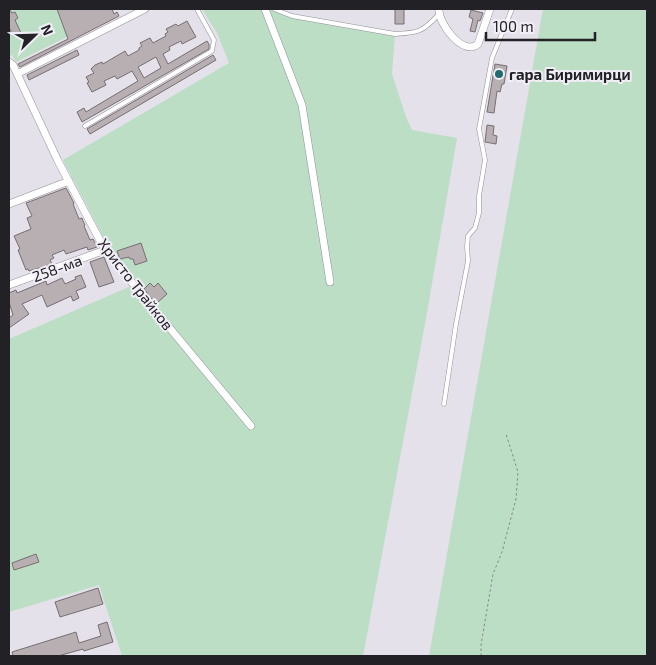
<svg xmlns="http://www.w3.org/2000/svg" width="656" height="665" font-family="'Exo 2',sans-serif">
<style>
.green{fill:#bbdec5}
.building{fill:#b8afb3;stroke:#776e72;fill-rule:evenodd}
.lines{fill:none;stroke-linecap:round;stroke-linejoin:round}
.lane-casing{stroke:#939199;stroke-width:5}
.street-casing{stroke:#939199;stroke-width:8}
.path{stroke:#88868d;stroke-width:1;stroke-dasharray:2.5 2.5;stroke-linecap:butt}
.lane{stroke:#fff;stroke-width:4}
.street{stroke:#fff;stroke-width:7}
.poi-dot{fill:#1f6c6d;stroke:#f1eef7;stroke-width:2}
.labels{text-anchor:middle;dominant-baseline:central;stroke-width:4;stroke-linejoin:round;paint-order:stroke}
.poi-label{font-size:15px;font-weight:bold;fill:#222125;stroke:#f1eef7;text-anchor:start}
.street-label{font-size:15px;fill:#222125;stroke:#f1eef7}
</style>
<rect width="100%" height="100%" fill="#e4e1ea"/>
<path class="green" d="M9,9h48l10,28 -51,25 -4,-7 -3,1z
M202,9h72l18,7 103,18 -3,40 14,43 6,13 45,8 -30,175 -64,343h-241l-23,-71 -90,27v-273l129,-56 -30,-37 -45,-86 166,-97 -12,-30z
M543,9h104v647h-218z"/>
<path class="building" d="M9,9l3,4 3,-1 3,6 -3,2 6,13 -8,3 -4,-9z
M57,9h55l2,5 3,-2 2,4 -99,51 -2,-3 50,-25z
M395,9h9v15h-9z
M471,10l12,3 -3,8 -2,-1 -3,12 -5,-1 3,-12 -4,-2z
M187,21l9,16 -14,7 -1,-3 -12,6 1,3 -7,4 5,10 39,-23 2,3v5l-127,73 -5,-10 7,-4 2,4 52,-31 -6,-10 -15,8 -2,-3 -11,5 2,4 -14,7 -5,-9 2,-1 -3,-5 8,-4 -3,-4 4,-4 7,-3 1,2 22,-13 3,5 11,-6v-2l3,-2 -2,-3 10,-5 3,5 13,-7 -1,-2 3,-2 -2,-3 10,-5 2,2zM156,57l5,11 -17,10 -6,-11z
M77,50l2,5 -50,25 -2,-5z
M213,55l3,5 -126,74 -3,-5z
M495,64l12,2 -3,18h-2l-2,8 -3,-1 -3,22 -7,-1z
M487,125l7,1 -1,9 4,1 -1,8 -11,-2z
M66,188l8,15 -1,1 6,15 3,-1 1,3 2,4 -1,1 6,14 3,-1 4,8 -9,3 -1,-3 -21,7 -2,-4 -12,5 2,3 -4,2 2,4 -23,7 -1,-2 -2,1 -8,-20 2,-1 -6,-13 17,-7 -4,-11 5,-2 -6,-13z
M141,243l6,18 -12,4 -2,-6h-3l-1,-2 -9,2 -3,-8z
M104,257l10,25 -15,5 -9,-25z
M81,275l5,12 -10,4 3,7 -6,3 -2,-5 -24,11 -5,-12 -20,9 7,10 -20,14v-10l4,-3 -4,-13v-9l7,-3 1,3 29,-12 1,4 15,-7 3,6 11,-5 -1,-2z
M150,283l4,4 4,-4 9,11 -11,10 -12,-15z
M36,554l3,8 -25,8 -2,-7z
M98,588l5,16 -43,13 -5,-15z
M107,622l6,20 -29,9 -1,-2 -25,7h-45l-1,-4 64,-20 3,11 22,-7 -3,-11z"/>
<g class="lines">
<defs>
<path id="lane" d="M274,9l18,7 103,18c22,-1 28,-2 43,-19
M85,126l127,-75 2,-11 -17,-31
M444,404l12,-80 12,-63 -1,-15 1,-10 7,-8 4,-15v-17l6,-36 -6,-31 13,-71 20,-49"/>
<path id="street" d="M265,9l37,96 28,177
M439,9c-1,14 24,48 39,35l12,-35
M9,62l4,3 45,96 47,89 146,176
M17,74l128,-65
M9,204l60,-23
M9,285l96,-35"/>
</defs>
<use href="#lane" class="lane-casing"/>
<use href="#street" class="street-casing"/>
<path class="path" d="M481,656v-11l12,-71 9,-22 14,-53 2,-27 -12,-38"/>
<use href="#lane" class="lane"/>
<use href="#street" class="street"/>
</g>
<circle class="poi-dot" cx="499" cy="74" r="5"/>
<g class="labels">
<g class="poi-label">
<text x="509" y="74">гара Биримирци</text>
</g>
<g class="street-label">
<text transform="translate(57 268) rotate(-20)">258-ма</text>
<text transform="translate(136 284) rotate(52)">Христо Трайков</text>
</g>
</g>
<rect width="656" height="665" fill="none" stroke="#222125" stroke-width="20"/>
<g transform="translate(35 35) rotate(67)" stroke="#f1eef7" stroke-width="4" paint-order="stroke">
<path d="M0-4L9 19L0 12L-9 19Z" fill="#222125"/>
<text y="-8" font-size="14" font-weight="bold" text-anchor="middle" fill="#222125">N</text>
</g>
<path d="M486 32v8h109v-8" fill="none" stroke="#222125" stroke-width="2.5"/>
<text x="493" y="32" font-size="15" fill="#222125" stroke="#f1eef7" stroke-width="4" paint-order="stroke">100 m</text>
</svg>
